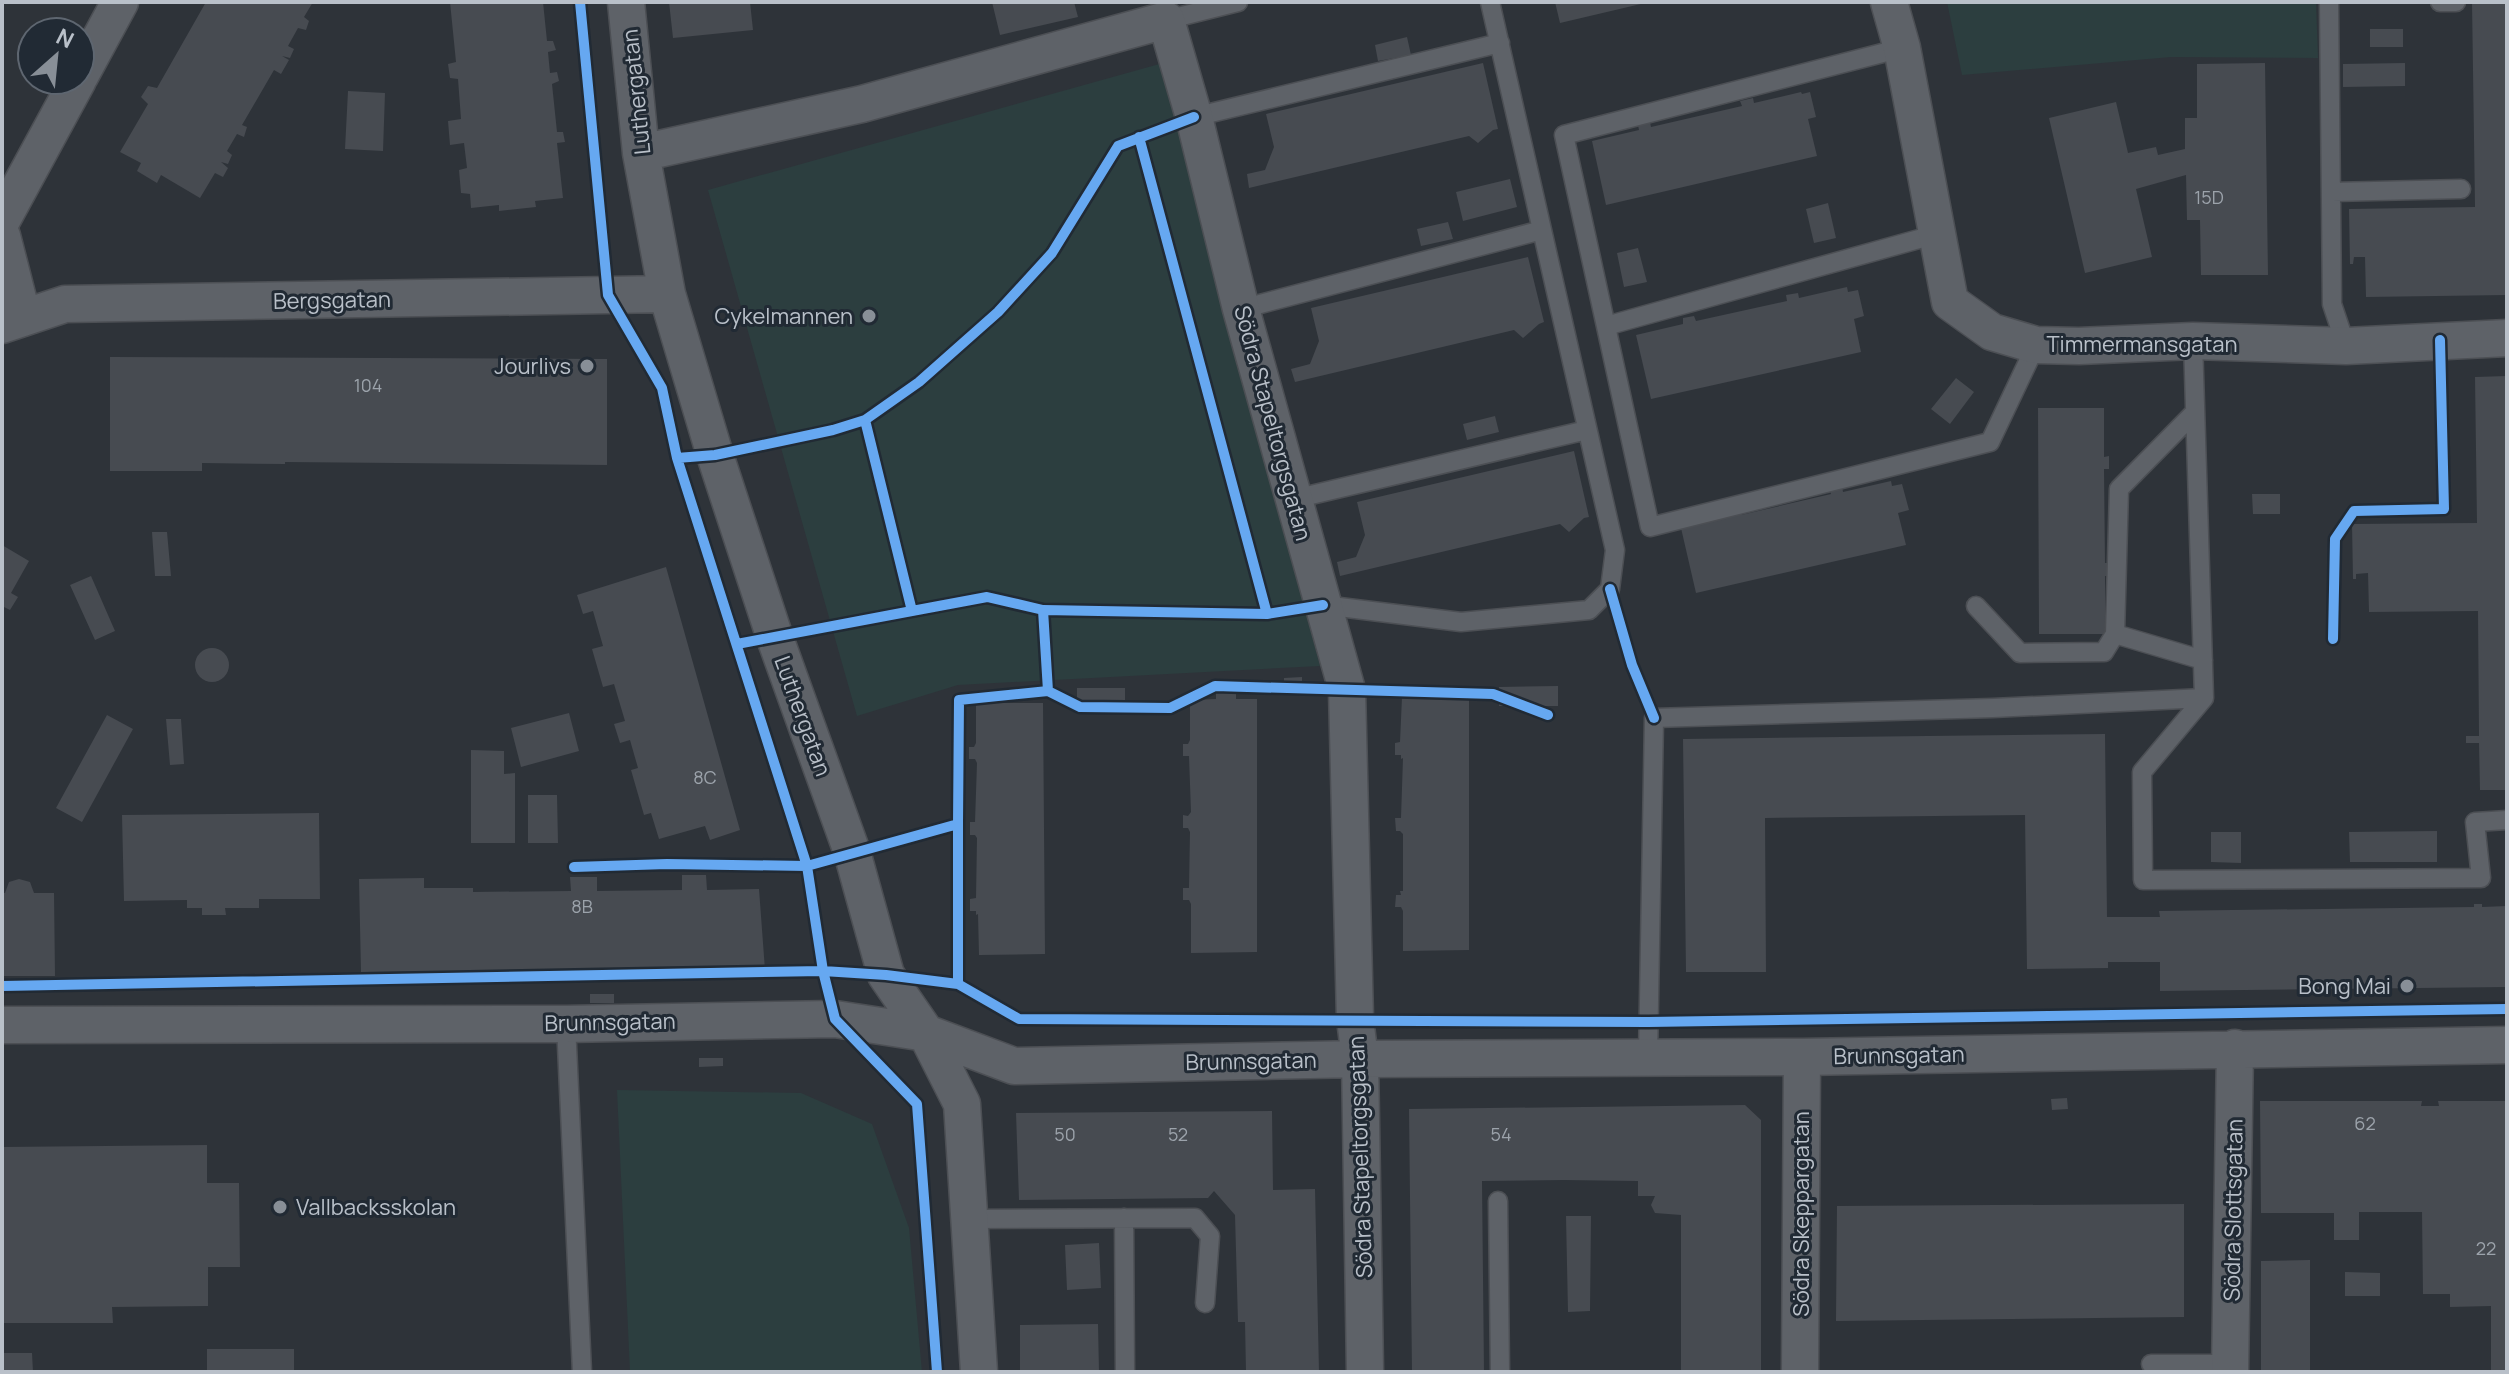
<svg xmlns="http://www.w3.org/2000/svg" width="2509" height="1374" font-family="Manrope,sans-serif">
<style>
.green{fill:#2c3e3f}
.building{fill:#474b51}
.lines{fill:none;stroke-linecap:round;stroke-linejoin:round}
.lane-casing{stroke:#4c4f54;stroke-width:21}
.street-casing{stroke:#4c4f54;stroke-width:39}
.lane{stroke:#5e6268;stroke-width:18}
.street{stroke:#5e6268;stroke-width:36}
.cycleway-casing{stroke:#212a34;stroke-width:15}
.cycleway{stroke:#66a8f1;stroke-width:10}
.poi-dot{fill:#888f97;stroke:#212a34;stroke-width:3}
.labels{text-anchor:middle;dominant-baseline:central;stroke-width:6;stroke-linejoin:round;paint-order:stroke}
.number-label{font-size:18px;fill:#9ca3ab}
.street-label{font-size:22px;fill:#b9c0c9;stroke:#212a34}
.poi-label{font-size:22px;fill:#b9c0c9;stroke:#212a34;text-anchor:end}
</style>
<rect width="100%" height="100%" fill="#2e3339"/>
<path class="green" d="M1947,2h369l2,56 -147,-1 -209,18z
M1163,63l157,603 -362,19 -101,31 -149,-526z
M617,1090l184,3 71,31 37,104 13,144h-292z"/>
<path class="building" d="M206,2h107l-9,15 5,4 -3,9 -8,-2 -10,18 6,3 -4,9 -8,-2 7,4 -8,14 -7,-4 -32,55 5,2 -3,10 -7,-3 -10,17 5,4 -4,9 -7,-2 7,6 -5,9 -8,-4 -15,25 -39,-23 -4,8 -20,-12 4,-8 -21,-11 28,-48 -7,-7 7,-11 9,2z
M450,2h93l4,39h6l3,9 -8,2 2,21 7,-1 2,9 -7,3 5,48h6l2,10 -8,1 6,55 -28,3 1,6 -37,4v-6l-28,3 -1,-14 -9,-1 -2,-23 8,-2 -3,-25 -14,2 -2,-24 13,-2 -3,-40 -8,-1 -2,-14 8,-2z
M669,2h81l3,28 -80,8z
M992,2h82l4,15 -78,18z
M1555,2h90v1l-85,20z
M2472,2h35v293l-141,2 -1,-40h-11l-1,7h-3l-1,-55 126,-2z
M2370,29h33v18h-33z
M1407,37l4,18 -33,6 -3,-16z
M1483,63l15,66 -5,1 -15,13 -9,-7 -220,52 -2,-14 18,-4 9,-23 -8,-33z
M2265,63l3,212h-67l-1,-55h-13l-1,-45 -50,14 16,68 -67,16 -36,-155 67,-16 12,51 28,-6 2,8 27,-6v-31h12v-54z
M2405,63v23l-62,1v-23z
M348,91l37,2 -2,58 -38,-2z
M1801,92l1,2 8,-2 6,25 -8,2 9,37 -211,49 -14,-64 47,-11 -1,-5 12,-3 1,5 91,-21 -2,-5 13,-3 1,5z
M1510,179l7,28 -54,14 -7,-29z
M1828,203l8,35 -22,5 -8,-34z
M1448,222l5,17 -32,7 -4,-17z
M1638,248l9,34 -23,5 -7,-34z
M1528,257l16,65 -5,2 -16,14 -9,-8 -219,52 -4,-13 19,-5 9,-23 -8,-33z
M1847,287l1,5 10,-2 6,26 -10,3 7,33 -210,47 -15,-64 47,-11v-6l11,-2 2,5 91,-20 -1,-6 12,-2 1,5z
M110,357l497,2v106l-322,-3v2l-83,-1v8h-92z
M2507,376v414h-27l-1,-47h-13v-7h13l-1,-125 -109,1 -1,-39 -12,1v5h-3l-1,-55 125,-1 -2,-146z
M1956,378l18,14 -24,32 -19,-15z
M2038,408h66v49l5,-1v13h-5l1,94h5v13h-5v58h-66z
M1495,416l4,16 -32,8 -4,-16z
M1574,451l15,66 -5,1 -15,14 -9,-8 -220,52 -3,-14 19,-5 9,-22 -8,-33z
M1891,481l1,5 10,-2 7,26 -11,3 8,32 -210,48 -15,-65 47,-11 -1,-5 12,-3 2,6 90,-21 -1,-5 12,-3 1,6z
M2252,494h28v20h-27z
M152,532h15l4,44h-16z
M2,545l27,16 -18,32 7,4 -8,13 -8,-4z
M666,567l74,263 -30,10 -5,-14 -46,13 -8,-26 -7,2 -13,-45 7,-2 -8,-28 -10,3 -6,-19 11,-3 -11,-37 -11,3 -11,-38 11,-3 -10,-35 -10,3 -6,-19z
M91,576l24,55 -20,9 -25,-55z
M195 665a17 17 0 1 1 34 0a17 17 0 1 1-34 0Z
M1302,677v9h-18v-8z
M1413,686h16v12h40v252l-66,1v-40l-2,-4h-6l1,-12h5l-1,-4h3v-57l-3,-3h-4l-1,-13h6l2,-60 -2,1v-4h-6v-12l5,-1 2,-45 11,1z
M1558,686v20h-59v-19z
M1077,688h48v16h-48z
M1216,690h20v9h21v253l-66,1v-49l-2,-4h-6v-12h6l1,-56 -2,-4h-5v-13l5,1 3,-4 -2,-56h-6v-12h5l2,-4v-40l26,-1z
M976,703h67l2,251 -66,1 -1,-41 -2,1v-4h-6v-12l6,-1 1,-60 -2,-3h-5v-13h5l2,-59 -2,-4h-6v-12h5l2,-4z
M569,713l10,38 -58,16 -10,-39z
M107,715l26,14 -51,93 -26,-14z
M166,719h15l3,45 -14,1z
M2105,734l2,183h53l-1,-6 315,-4v-3h8v3l25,-1v81l-347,4v-29h-52v6l-81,1 -2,-154 -260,3 1,154h-80l-3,-233z
M471,750l33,1v23l11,-1v70h-44z
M528,795h29l1,48h-30z
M319,813l1,86h-61v9h-34l1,7h-24v-7h-15v-8l-63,1 -2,-86z
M2437,831v31h-87l-1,-30z
M2211,832h30v31l-30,-1z
M682,875h24l1,15 52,-1 6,81 -404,2 -2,-93 65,-1v10h49v4l98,-1 -1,-14h27v14l85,-1z
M19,879l11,3 4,11h20l1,83h-53v-83h3l4,-11z
M590,994h24v9h-24z
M699,1058h24v8l-24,1z
M2067,1098l1,11 -16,1 -1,-11z
M2260,1101h162l-1,5h18l-1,-5h69v271h-16v-66l-41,1v-13h-27l-1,-82h-63v28h-25v-27h-73z
M1745,1105l16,15v252h-80v-157l-26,-2 -4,-8 4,-9h-17v-15l-74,-1 -82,1 2,191h-72l-3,-263z
M1272,1111l1,79 42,-1 4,183h-73l-1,-50h-7l-3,-107 -21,-24 -6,7 -189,2 -3,-87z
M207,1145v38h32l1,84h-32v39l-96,1 1,16h-111v-176z
M2184,1204v113l-348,4 1,-115z
M1566,1216h25l-1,95 -22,1z
M1099,1243l2,45 -34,2 -2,-45z
M2310,1260v112h-49v-111z
M2345,1272l35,1v23h-35z
M1098,1324l1,48h-79v-47z
M207,1349h87v23h-87z
M2,1353h30l1,19h-31z"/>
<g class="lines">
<defs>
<path id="lane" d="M2329,2l3,302 14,42
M2440,2h16
M1166,20l72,-18
M1902,48l-338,87 86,392 340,-85 46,-97
M1194,117l306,-74
M2332,192l129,-3
M1241,309l301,-79
M1606,326l331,-92
M2193,341l11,357 -62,74 1,108 338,-2 -6,-56 32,-2
M2195,412l-76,77 -4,145 88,26
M1294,499l293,-69
M1323,605l138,17 128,-12 21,-21 5,-39 -125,-548
M1976,606l44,47 84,-1 11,-18
M566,1024l16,348
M1648,1057l6,-339 339,-10 211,-10
M1498,1201l2,171
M1124,1218l1,154
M969,1219l226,-1 15,18 -5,67
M2151,1364h79"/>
<path id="street" d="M626,2l15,151 26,141 48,161 60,183 77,214 34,123 40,58 36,71 17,268
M1889,2l13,46 48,254 42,30 44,13 43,1 114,-5 153,5 161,-8
M80,76l40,-74
M641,153l221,-49 304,-84 28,97 47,192 106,381 8,329 5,40 5,313
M2,220l76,-140
M2,236l21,82
M2,325l63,-21 602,-10
M2,1025l564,-1 269,-5 91,14 88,33 346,-7 442,-2 705,-12
M1800,1372l2,-315
M2230,1372l5,-324"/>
</defs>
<use href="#lane" class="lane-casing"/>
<use href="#street" class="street-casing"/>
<use href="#lane" class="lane"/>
<use href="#street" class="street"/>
<defs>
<path id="cycleway" d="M580,2l28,293 54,93 15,70 130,408 16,105 12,48 82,85 20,268
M1139,137l128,477
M677,458l38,-3 118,-25 32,-10 54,-38 79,-70 54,-59 66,-107 76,-29
M1610,589l22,76 22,53
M1043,610l224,4 56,-9
M912,611l75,-14 56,13 5,81
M2333,639l2,-100 19,-28 90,-2 -4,-169
M737,644l175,-33 -47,-191
M574,867l93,-3 140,2 151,-42 1,-124 89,-9 32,16 90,1 45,-22 278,8 55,21
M958,984v-160
M2,986l821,-15 63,4 72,9 61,35 629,3 859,-13"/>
</defs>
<use href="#cycleway" class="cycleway-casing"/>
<use href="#cycleway" class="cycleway"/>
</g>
<g class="poi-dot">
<circle cx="869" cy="316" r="8"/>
<circle cx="587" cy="366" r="8"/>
<circle cx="2407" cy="986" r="8"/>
<circle cx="280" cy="1207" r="8"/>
</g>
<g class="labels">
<g class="number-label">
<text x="2209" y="197">15D</text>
<text x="368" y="385">104</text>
<text x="705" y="777">8C</text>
<text x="582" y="906">8B</text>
<text x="2365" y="1123">62</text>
<text x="1065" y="1134">50</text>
<text x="1178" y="1134">52</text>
<text x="1501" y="1134">54</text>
<text x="2486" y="1248">22</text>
</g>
<g class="street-label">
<text transform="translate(636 92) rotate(-96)">Luthergatan</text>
<text transform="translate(332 300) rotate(-1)">Bergsgatan</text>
<text x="2142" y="344">Timmermansgatan</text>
<text transform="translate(1273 423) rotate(75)">Södra Stapeltorgsgatan</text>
<text transform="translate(803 716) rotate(70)">Luthergatan</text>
<text transform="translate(610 1022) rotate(-1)">Brunnsgatan</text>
<text transform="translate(1899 1055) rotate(-1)">Brunnsgatan</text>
<text transform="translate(1251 1061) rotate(-1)">Brunnsgatan</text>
<text transform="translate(1360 1157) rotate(-92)">Södra Stapeltorgsgatan</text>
<text transform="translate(2233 1210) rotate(-89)">Södra Slottsgatan</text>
<text transform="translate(1801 1214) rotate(-90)">Södra Skeppargatan</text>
</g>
<g class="poi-label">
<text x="853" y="316">Cykelmannen</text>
<text x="571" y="366">Jourlivs</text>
<text x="2391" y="986">Bong Mai</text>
<text x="296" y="1207" text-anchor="start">Vallbacksskolan</text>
</g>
</g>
<rect width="2509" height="1374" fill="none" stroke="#b9c0c9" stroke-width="8"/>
<g transform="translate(56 56) rotate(27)"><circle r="38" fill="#212a34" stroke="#5e6670" stroke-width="2"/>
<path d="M0-6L14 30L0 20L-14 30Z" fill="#888f97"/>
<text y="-12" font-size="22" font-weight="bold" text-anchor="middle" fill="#b9c0c9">N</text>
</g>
</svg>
